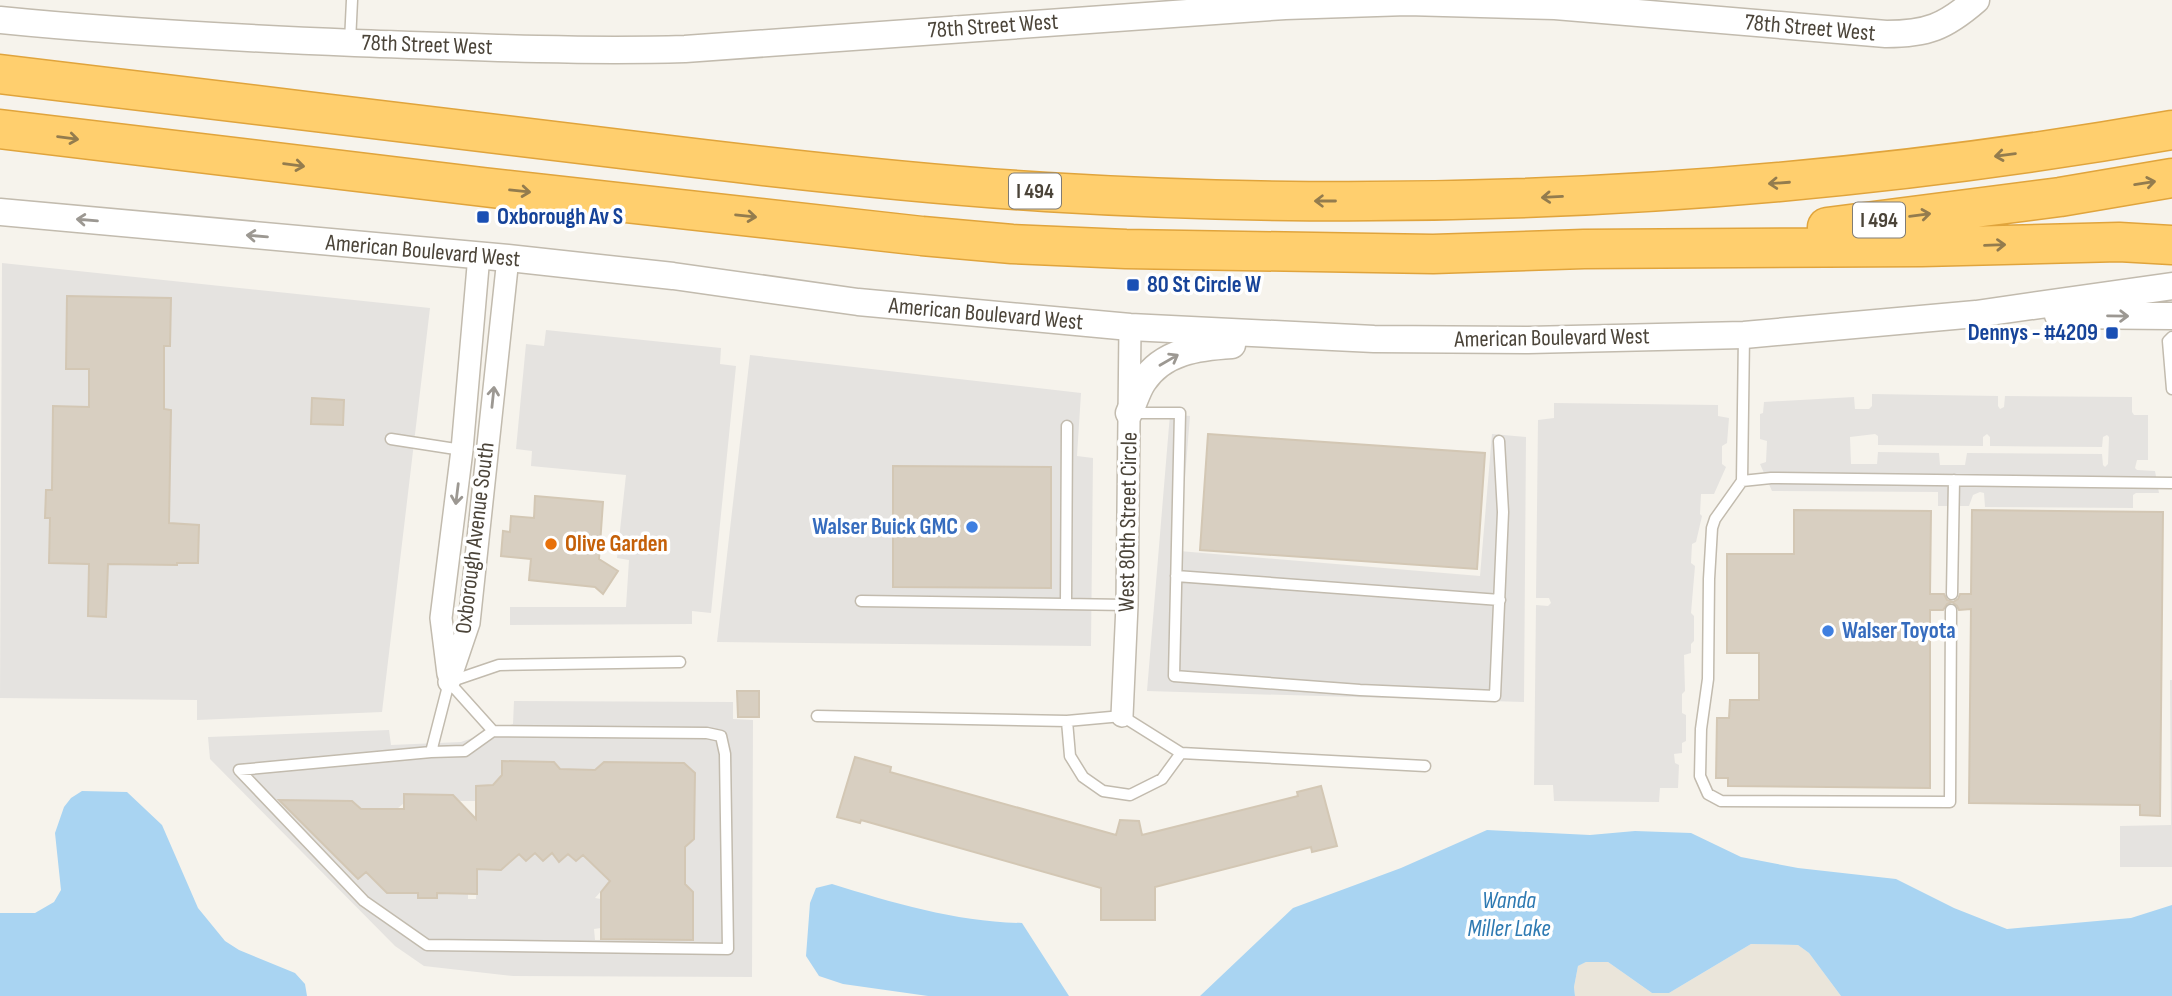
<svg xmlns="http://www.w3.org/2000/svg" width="2172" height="996" font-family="'Sofia Sans Condensed',sans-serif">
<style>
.residential{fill:#eae5da}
.parking{fill:#e5e3e0;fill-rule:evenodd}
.water{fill:#a9d4f2}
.building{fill:#d8cfc1;stroke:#d3c7b4;stroke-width:2}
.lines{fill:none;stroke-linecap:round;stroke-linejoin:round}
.service-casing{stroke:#c2bbae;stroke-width:13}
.minor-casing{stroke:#c2bbae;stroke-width:24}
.tertiary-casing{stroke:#c2bbae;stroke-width:29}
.motorway-casing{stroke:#e0a43c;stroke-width:41}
.service{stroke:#fff;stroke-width:10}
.minor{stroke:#fff;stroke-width:21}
.tertiary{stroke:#fff;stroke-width:26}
.motorway{stroke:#ffcf6e;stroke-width:38}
.oneway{stroke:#937c4e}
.oneway2{stroke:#9c9892}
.transit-dot{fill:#1a4fb4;stroke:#fff;stroke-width:2.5}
.shop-dot{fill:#3f7fe0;stroke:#fff;stroke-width:2.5}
.food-dot{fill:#e8710a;stroke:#fff;stroke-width:2.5}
.labels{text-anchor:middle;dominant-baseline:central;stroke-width:7;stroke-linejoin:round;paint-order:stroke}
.shield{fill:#fff;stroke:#817c74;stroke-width:2}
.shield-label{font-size:21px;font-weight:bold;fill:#4b4439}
.street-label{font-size:23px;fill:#4b4439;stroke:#fff}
.transit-label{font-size:23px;font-weight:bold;fill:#164399;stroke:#fff;text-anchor:start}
.shop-label{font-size:23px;font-weight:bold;fill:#366cbe;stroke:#fff;text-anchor:end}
.food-label{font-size:23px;font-weight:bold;fill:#c56008;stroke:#fff;text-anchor:start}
.water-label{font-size:24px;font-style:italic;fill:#2e7ab2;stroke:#fff}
</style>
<rect width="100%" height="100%" fill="#f6f3ec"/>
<path class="residential" d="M1751,944l47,1 11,8 32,43h-266l-1,-9 4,-21 8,-4h22l44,31h17z"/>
<path class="parking" d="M2,263l428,45 -48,404 -185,8v-20l-197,-2zM67,296l103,50h-6v63l7,1 -2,113h8v5l22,-3 -1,38h-13l-1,-3 -7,-1v6l-128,-2 1,-45h-5l1,-28h6l1,-83h36v-38h-23z
M546,330l175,18 -1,16 16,2 -25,247 -19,-2v13l-182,1v-18h116l3,-47 -12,-2 9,-83 -95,-9 1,-15 -16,-2 10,-105 18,2z
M750,355l331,38 -4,63 16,2 -2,188 -374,-4zM893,467h158v121l-158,-1z
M1872,394l126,2v10l2,3 4,-2 1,-11 127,1v15l2,3h14v45h-11l-2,8 2,2 18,1 4,22h-23l-3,2v13l-148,-1 -1,-14 -4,-1 -7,3 -4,11h-31v-14l-166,-1 -12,-27 6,-2 1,-21 -7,-2v-25l3,-1 1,-11 90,-5 1,12h14l3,-3zM1875,434l3,2v9l105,1v-9l4,-3 3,3v9l112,1 1,-10 4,-2 2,2 -1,27 -3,3 -2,-2 -1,-11 -135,-1 -2,12h-25l-1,-12 -61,-1 -1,12h-26l-1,-27z
M1554,403l164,2v11l11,2 -2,25 -5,3v18l4,3 -12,27h-13l-1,20 2,2 -6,26 -4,2 -1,19 4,3 -4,47 3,3v25l-3,3v9l-7,2 1,36 -3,3v19l4,2v26l-4,2v10l-8,1 1,9 4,2 -1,23h-18l-1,14 -105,-1 -1,-16h-19l2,-180 12,1 3,-3 -2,-5h-13l2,-178 16,-2z
M1170,414l20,2 -11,135 301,25 12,-142 34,3 -2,265 -377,-11z
M2170,680h2v187h-52v-41l51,-1z
M514,701l219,1v17l20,1 -1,257 -239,-1 -89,-10 -29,-20 -185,-187 -2,-22 181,-7 2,15 70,-3 52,-18zM502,762l58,7 35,1 90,77v37l8,8v47l-98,1 -1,-11 7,-1v-29l-6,-1 15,-17 -26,-27 -8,7 -8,-7 -8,8 -8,-9 -9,8 -8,-8 -9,8 -7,-7 -18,15h-24l-1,30h-8v-5l-31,-1v5h-18l-1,-5h-31l-21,-21 -8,7 -78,-79 72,1 9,8h36l7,-6 1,-9 48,1 7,6h16l26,-26z"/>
<path class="water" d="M82,791l45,1 35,33 36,83 27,33 14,9 56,23 10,11 2,12h-307v-83h35l19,-11 7,-12 -6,-57 9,-26 7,-9z
M1487,830l103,5 45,-4 56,2 50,24 57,11 98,11 58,29 53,21 124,-11 41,-13v91h-331l-32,-43 -11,-8 -47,-1 -82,49h-17l-44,-31h-22l-8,4 -4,21 1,9h-375l93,-88 108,-40z
M832,884c61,19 126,38 190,39l47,73h-141l-85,-12 -24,-8 -13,-20 4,-53 6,-15z"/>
<path class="building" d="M67,296l104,2 -1,48h-6v63l7,1 -2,113 30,2 -1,38h-21v2l-69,-1 -2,53 -18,-1 1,-52 -40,-1 1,-45h-5l1,-28h6l1,-84 36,1v-38h-23z
M312,398l32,2 -1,25 -32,-1z
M1208,434l277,19 -8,116 -277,-19z
M893,466l158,1v121l-158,-1z
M535,496l68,6 -4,57 19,12 -15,23 -8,-7 -66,-7 2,-21 -30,-3 2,-25 7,1 1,-16 23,2z
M1794,510l137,1 -1,83h14l3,6 6,2 5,-3 2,-5h11l1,-84 191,2 -3,304 -20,-1v-10l-171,-2 2,-194 -12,1 -2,-4 -5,-4 -5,2 -4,6h-13v178l-202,-2v-8h-12l1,-60h12l1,-18h29v-47h-32v-99h67z
M737,691h22v26h-21z
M855,757l36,10 -1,5 226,63 4,-15 19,1 3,14 156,-39 -1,-4 24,-6 16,60 -25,6 -1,-5 -156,40v33h-54v-32l-240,-68 -1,3 -23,-6z
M502,761l52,1 6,7 35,1 9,-8 80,1 11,10 -1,66 -9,8v37l8,8v48l-92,-1v-47l9,-11 -27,-26 -7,6 -8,-7 -9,8 -7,-9 -9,8 -8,-8 -9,8 -7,-7 -18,16 -24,-1v25l-40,-1v5h-19v-5h-31l-21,-21 -8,7 -79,-79 73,1 9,8h43v-15l49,1 23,24v-33l17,-1 9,-10z"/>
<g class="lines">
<defs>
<path id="service" d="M350,42l2,-42
M1744,335l-2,146 -27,38 -3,9 -3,51 -1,100 -7,50 -1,47 8,18 13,7 229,1 1,-192
M2172,337l-4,4 4,48
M1132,413h48l-6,263 186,14 135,6 8,-184 -4,-71
M391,439l71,11
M1742,481l29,-3 401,5
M1176,576l324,24
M1952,594l2,-114
M861,601l266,4
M1066,603l1,-177
M449,682l44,49 214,2 14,3 4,18 3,195 -301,-4 -63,-44 -125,-131 192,-18z
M449,682l50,-17 181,-3
M817,716l250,5 55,-5 59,37
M1067,721l3,35 13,21 20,14 27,4 32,-16 19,-26 244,13
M431,752l34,-1 28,-20"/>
<path id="minor" d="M448,674l-7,-56 21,-168 17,-195
M449,682l20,-59 39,-365
M1122,716l5,-111 3,-278"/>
<path id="tertiary" d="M0,20c118,12 237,18 355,23 110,4 220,9 330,6l600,-43 122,-4 148,4 331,28c41,0 59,-7 90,-34
M0,212l508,46 165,18 185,26 272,25 244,12 154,1 216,-5 232,-21 196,-28
M2058,315l114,1
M1129,413c5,-10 8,-22 14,-31 20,-31 56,-35 89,-37"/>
<path id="motorway" d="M0,74c218,25 436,54 654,79 130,16 261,31 392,39 377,23 755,3 1126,-62
M0,129l483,58 439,49 90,8 114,5 307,5 151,-5 338,-2 197,-5 53,3
M1827,227l233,-30 112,-19"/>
</defs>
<use href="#service" class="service-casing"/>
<use href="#minor" class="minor-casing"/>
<use href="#tertiary" class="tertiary-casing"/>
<use href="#motorway" class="motorway-casing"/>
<use href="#service" class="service"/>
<use href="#minor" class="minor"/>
<use href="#tertiary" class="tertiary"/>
<use href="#motorway" class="motorway"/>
</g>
<defs><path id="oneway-shaft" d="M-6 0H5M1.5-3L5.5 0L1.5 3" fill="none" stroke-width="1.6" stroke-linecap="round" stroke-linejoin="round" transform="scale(1.75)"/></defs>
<g class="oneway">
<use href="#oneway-shaft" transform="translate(68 138) rotate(7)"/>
<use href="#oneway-shaft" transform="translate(2005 155) rotate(173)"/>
<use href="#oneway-shaft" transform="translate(294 165) rotate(7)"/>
<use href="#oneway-shaft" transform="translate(1779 183) rotate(176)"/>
<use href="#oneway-shaft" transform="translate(2145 183) rotate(-9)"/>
<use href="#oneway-shaft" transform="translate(520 191) rotate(6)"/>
<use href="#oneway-shaft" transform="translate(1552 197) rotate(177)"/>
<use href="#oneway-shaft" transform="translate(1325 201) rotate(-180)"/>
<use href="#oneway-shaft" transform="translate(1920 215) rotate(-7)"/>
<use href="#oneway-shaft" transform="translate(746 216) rotate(6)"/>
<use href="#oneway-shaft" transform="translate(1995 245) rotate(-2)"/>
</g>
<g class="oneway2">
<use href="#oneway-shaft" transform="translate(87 220) rotate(-175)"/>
<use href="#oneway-shaft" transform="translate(257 236) rotate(-175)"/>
<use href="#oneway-shaft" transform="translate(2118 316) rotate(1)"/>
<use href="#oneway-shaft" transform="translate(1169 360) rotate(-30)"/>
<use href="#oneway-shaft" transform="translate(493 397) rotate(-84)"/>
<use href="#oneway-shaft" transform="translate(457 494) rotate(97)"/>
</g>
<g class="transit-dot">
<rect x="476" y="210" width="14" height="14" rx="3.5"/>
<rect x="1126" y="278" width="14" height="14" rx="3.5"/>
<rect x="2105" y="326" width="14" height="14" rx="3.5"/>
</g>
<g class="shop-dot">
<circle cx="972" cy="527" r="7"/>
<circle cx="1828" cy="631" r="7"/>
</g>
<circle class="food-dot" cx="551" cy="544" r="7"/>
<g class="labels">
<g class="shield">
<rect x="1009" y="173.5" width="52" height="35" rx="5"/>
<rect x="1853" y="202.5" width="52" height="35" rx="5"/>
</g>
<g class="shield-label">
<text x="1035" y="191">I 494</text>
<text x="1879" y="220">I 494</text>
</g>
<g class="street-label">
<text transform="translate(993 26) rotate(-4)">78th Street West</text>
<text transform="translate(1810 28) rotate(5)">78th Street West</text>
<text transform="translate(427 45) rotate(2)">78th Street West</text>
<text transform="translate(423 251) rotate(5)">American Boulevard West</text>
<text transform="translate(986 314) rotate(5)">American Boulevard West</text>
<text transform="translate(1552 338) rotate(-1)">American Boulevard West</text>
<text transform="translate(1128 522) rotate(-89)">West 80th Street Circle</text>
<text transform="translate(475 538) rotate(-83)">Oxborough Avenue South</text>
</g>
<g class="transit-label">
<text x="497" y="217">Oxborough Av S</text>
<text x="1147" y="285">80 St Circle W</text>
<text x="2098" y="333" text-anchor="end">Dennys - #4209</text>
</g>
<g class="shop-label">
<text x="958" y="527">Walser Buick GMC</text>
<text x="1842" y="631" text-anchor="start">Walser Toyota</text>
</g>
<g class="food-label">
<text x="565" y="544">Olive Garden</text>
</g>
<g class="water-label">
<text x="1509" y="900">Wanda<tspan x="1509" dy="28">Miller Lake</tspan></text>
</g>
</g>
</svg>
